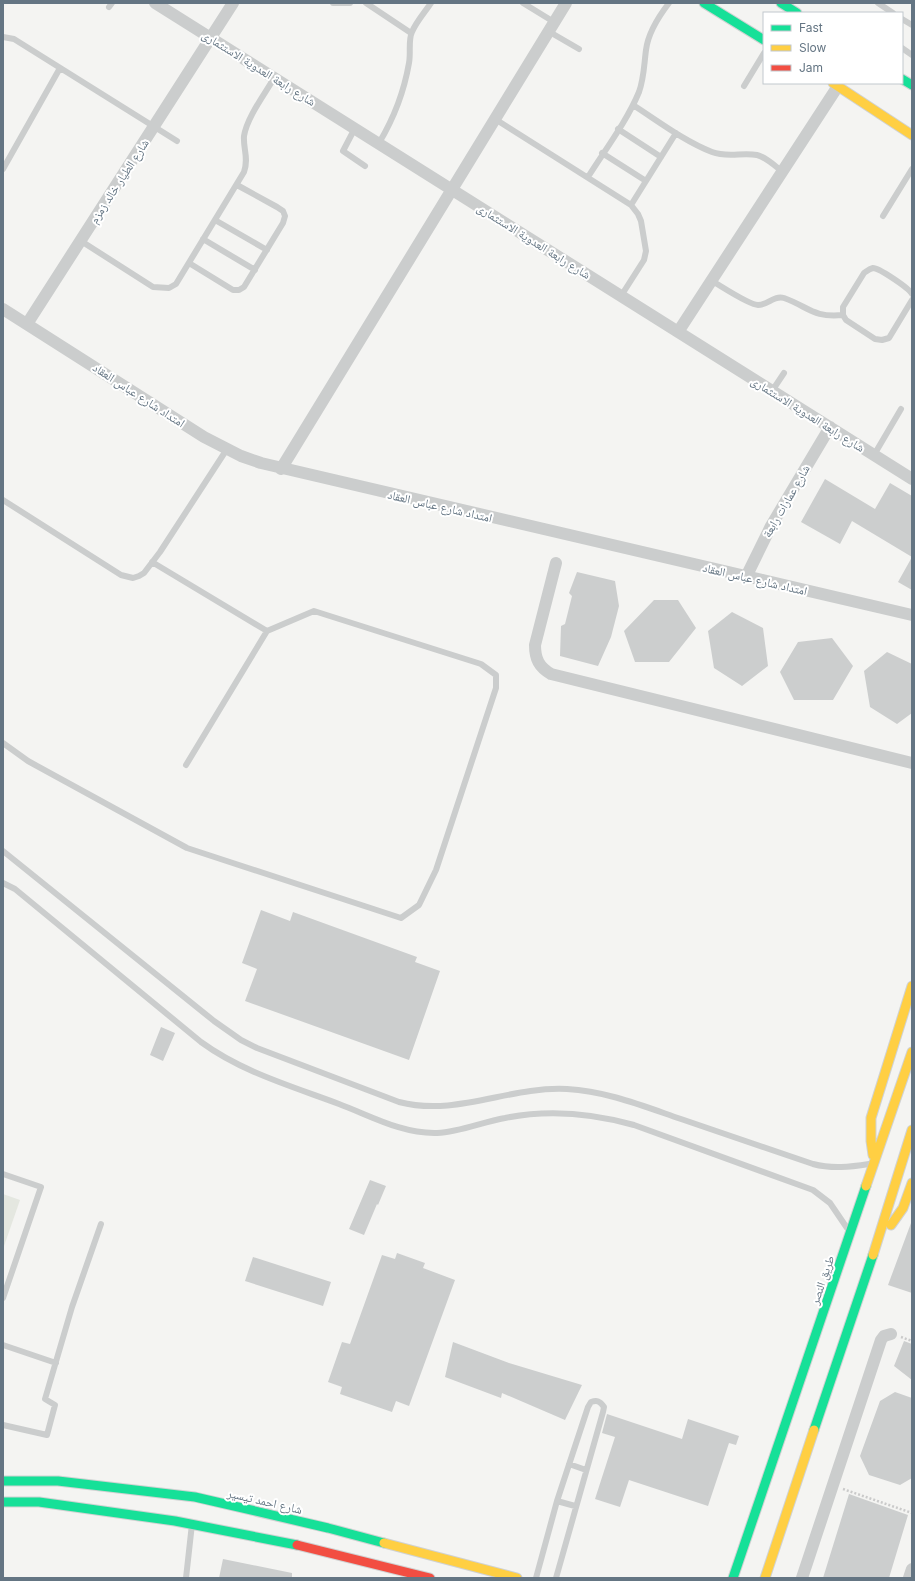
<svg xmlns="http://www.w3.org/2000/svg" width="915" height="1581" font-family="Inter,'Noto Naskh Arabic',sans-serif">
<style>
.green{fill:#e4e7e0}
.building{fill:#cccece}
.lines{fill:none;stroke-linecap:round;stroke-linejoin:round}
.fast-casing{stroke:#d0d2d2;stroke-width:11}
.slow-casing{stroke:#d0d2d2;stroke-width:11}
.jam-casing{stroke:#d0d2d2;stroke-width:11}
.path{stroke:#cacaca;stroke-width:2.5;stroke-dasharray:2 2;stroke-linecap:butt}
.lane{stroke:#cbcdcd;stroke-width:6}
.street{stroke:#cbcdcd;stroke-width:12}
.fast{stroke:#16e098;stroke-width:9}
.slow{stroke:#ffcf43;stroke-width:9}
.jam{stroke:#f24e42;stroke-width:9}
.labels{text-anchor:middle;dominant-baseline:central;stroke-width:4;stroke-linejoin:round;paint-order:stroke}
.street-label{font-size:12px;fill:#647583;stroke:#fff}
</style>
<rect width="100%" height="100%" fill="#f4f4f2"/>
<path class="green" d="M3,1194l17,6 -17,49z"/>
<path class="building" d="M825,479l50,30 15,-26 22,13v94l-14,-8 14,-25 -60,-36 -12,23 -39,-22z
M577,572l38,9 4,25 -8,31 -13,29 -38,-10 1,-30 4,-2 7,-28 -3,-3z
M654,600h24l18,28 -27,34h-34l-11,-31z
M732,612l31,16 5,38 -26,20 -28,-18 -6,-37z
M832,638l21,28 -20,34h-39l-14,-28 18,-30z
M887,652l25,12v49l-15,11 -27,-17 -6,-36z
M261,910l29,11 3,-9 124,45 -2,5 25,9 -31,89 -164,-59 12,-32 -15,-6z
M161,1027l14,6 -12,28 -13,-6z
M370,1180l16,6 -8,19 -1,-1 -13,31 -15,-6z
M911,1223h1v70l-24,-8z
M397,1253l28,10 -2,5 32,12 -46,126 -13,-5 -4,11 -52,-18 2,-7 -14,-5 14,-40 8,2 32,-89 13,4z
M253,1257l78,25 -8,24 -78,-25z
M904,1341l8,3v36l-18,-14z
M453,1342l56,21 73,22 -17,35 -63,-27 -1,5 -56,-21z
M895,1392l17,6v80l-12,7 -31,-10 -9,-19 20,-55z
M607,1414l75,25 6,-20 51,17 -3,9 -7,-2 -21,63 -79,-26 -9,27 -25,-8 20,-62 -13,-4z
M849,1494l59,21 -19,63h-66z
M223,1559l69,14v5h-73z"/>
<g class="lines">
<defs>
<path id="fast" d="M704,3l60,37
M781,3l16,10
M902,79l10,6
M814,1430l59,-175
M3,1481h55l137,16 133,31 56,15
M3,1502h36l136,19 122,24
M733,1578l133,-392"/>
<path id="slow" d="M833,83l79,52
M873,1155l-2,-14v-23l41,-132
M866,1186l46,-134
M891,1225l12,-17 9,-25
M873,1255l39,-125
M384,1543l133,35
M765,1578l49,-148"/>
<path id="jam" d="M297,1545l133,33"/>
</defs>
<use href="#fast" class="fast-casing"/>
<use href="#slow" class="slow-casing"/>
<use href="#jam" class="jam-casing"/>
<path class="path" d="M901,1337l11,4
M843,1489l69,24"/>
<path class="lane" d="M333,3h17
M366,3l45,30
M523,3l31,19
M878,3l15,10
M109,7l3,-4
M902,19l10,6
M548,31l31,18
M3,37l11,2 163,102
M902,48l10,7
M744,86l20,-33
M633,105c25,16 51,36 79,47 16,6 30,0 45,3 9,2 19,12 26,17
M495,119l136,86 7,9 3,7 5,30 -2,9 -23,36
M355,128l-12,23 22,15
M618,129l43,28
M379,143c15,-25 25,-51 30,-80 2,-10 -1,-23 3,-31 4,-10 13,-20 19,-29
M602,153l44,28
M3,169l57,-101
M588,177c17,-27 39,-56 51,-85 5,-14 5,-27 7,-42 2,-17 13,-34 23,-47
M631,205l45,-72
M883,216l29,-47
M215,220l52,30
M203,239l52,31
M81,241l72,46 16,1 7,-4 68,-112c5,-14 -1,-23 0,-36 3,-19 21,-42 30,-58
M189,263l44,27h6l5,-3 39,-64 2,-7 -2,-5 -6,-4 -40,-22
M712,281c9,5 37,24 46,24 10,0 16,-10 26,-7 25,9 29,20 59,17
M912,294c-3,-6 -33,-26 -39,-26 -4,1 -6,3 -9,5l-21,34v8l3,5 29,19 7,1 7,-2 23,-38
M772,391l12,-18
M874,455l27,-46
M3,500l118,75 12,3 6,-2 5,-3 16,-21 67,-103
M152,562l115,69
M3,743l25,18 159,87 214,70 18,-13 17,-35 60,-182v-13l-15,-11 -167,-53 -47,20 -81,134
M3,851l211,170 27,19 16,8 142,54c58,15 110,-16 168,-13 39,2 76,17 114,30 44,15 88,30 132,45 19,5 37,3 56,0
M3,883l12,6 186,153c41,30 90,44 138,62 32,12 63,30 98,29 24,-1 45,-11 68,-15 44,-9 86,-5 129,7l179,65 17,13 17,25
M3,1174l38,13 -38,111
M3,1345l53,18
M3,1425l44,10 8,-30 -10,-6 27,-92 29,-83
M569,1464l17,6
M557,1501l18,5
M186,1578l6,-54
M536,1578l21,-77 31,-94 3,-5c6,-2 9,-1 13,5l-1,5 -47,166"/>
<path class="street" d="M155,3l757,476
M3,309l201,128 37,19 20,7 651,152
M27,324l206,-321
M678,332l160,-246
M281,469l285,-466
M556,563l-21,82c0,14 4,22 16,29l361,89
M746,577l25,-51 59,-99
M802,1578l79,-238 3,-4 7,-2
M909,1578l3,-9"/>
<use href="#fast" class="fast"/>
<use href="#slow" class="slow"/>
<use href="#jam" class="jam"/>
</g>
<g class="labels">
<g class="street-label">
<text transform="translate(259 68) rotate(32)">شارع رابعة العدوية الاستثمارى</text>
<text transform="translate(119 181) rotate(-57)">شارع الطيار خالد زمزم</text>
<text transform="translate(534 241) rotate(32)">شارع رابعة العدوية الاستثمارى</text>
<text transform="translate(139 395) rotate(33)">امتداد شارع عباس العقاد</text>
<text transform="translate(808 414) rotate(32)">شارع رابعة العدوية الاستثمارى</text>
<text transform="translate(786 501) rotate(-60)">شارع عمارات رابعة</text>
<text transform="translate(440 506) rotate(13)">امتداد شارع عباس العقاد</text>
<text transform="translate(755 579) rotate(13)">امتداد شارع عباس العقاد</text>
<text transform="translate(822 1280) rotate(-71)">طريق النصر</text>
<text transform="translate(265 1501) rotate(13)">شارع احمد تيسير</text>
</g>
</g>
<rect width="915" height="1581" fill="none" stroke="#647583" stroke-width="8"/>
<rect x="763" y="12" width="140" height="72" fill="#ffffff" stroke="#c1c8cd"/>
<rect x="771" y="25" width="20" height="6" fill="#16e098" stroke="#c1c8cd"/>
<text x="799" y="32" font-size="12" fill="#647583">Fast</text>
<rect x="771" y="45" width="20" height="6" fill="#ffcf43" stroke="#c1c8cd"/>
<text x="799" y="52" font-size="12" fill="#647583">Slow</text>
<rect x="771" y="65" width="20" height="6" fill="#f24e42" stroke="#c1c8cd"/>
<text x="799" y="72" font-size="12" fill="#647583">Jam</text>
</svg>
